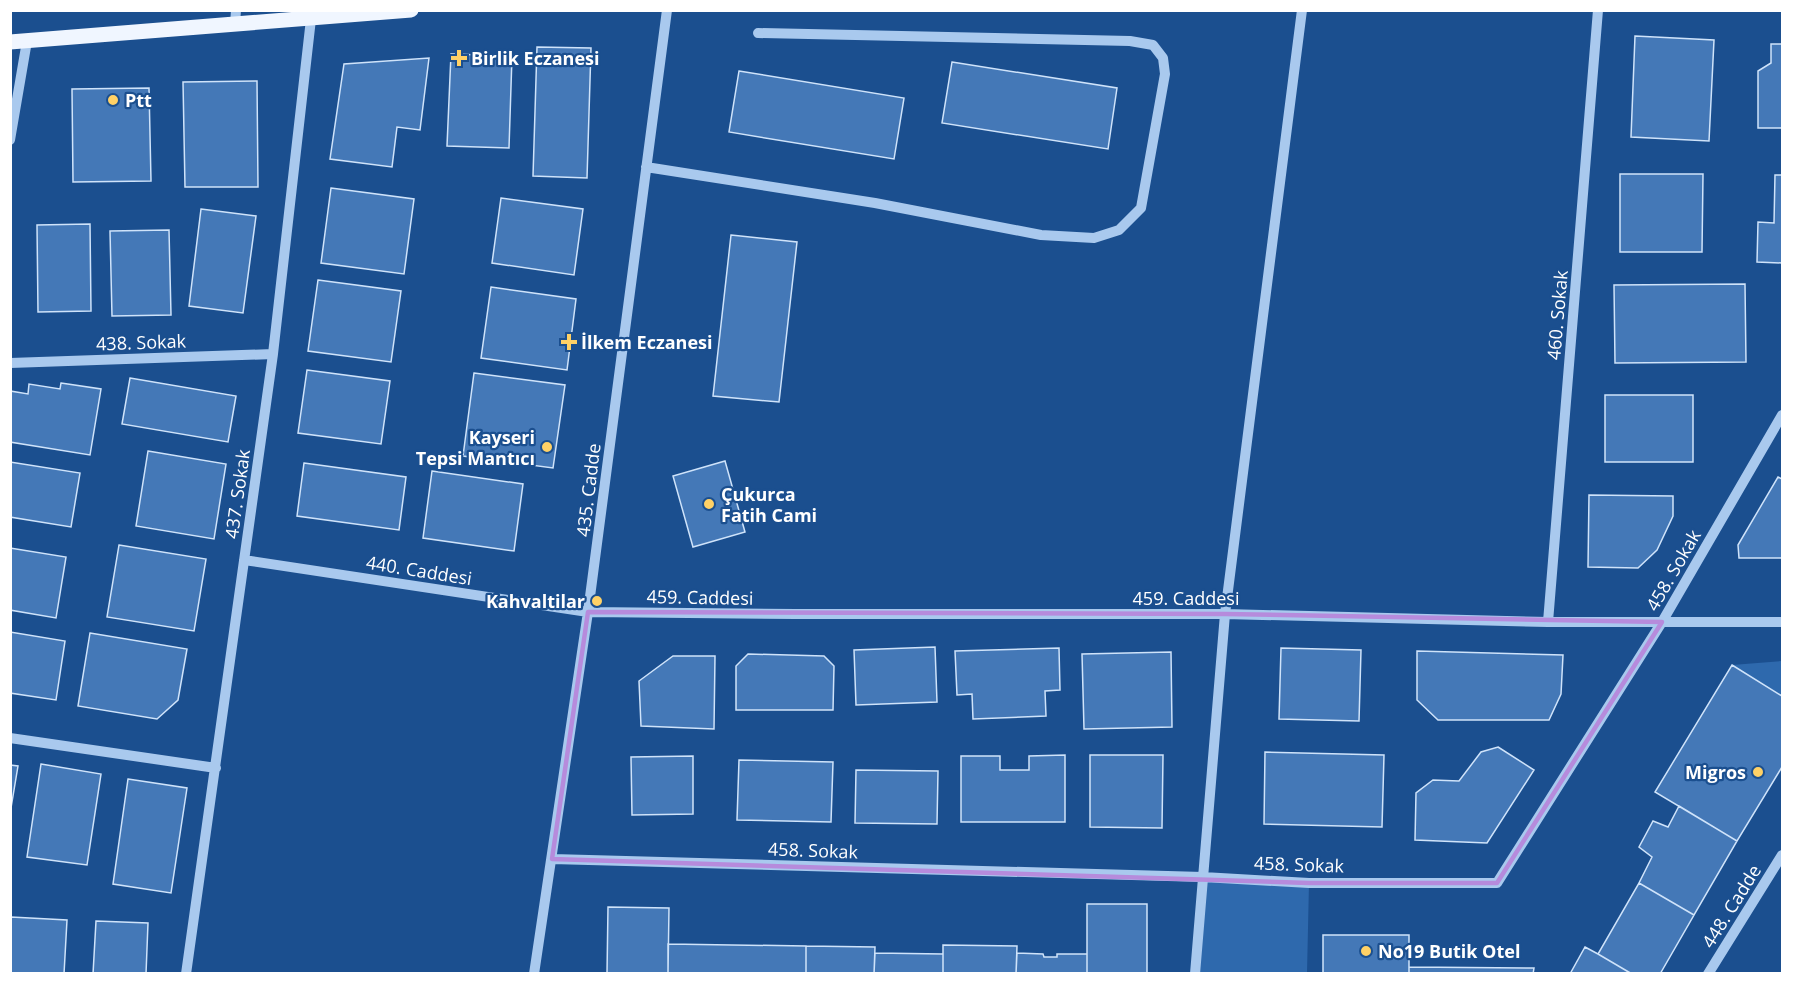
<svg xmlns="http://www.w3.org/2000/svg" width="1793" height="984" font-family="'Open Sans',sans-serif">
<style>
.green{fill:#2e69ad}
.building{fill:#4478b7;stroke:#cfe3fa;stroke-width:1.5}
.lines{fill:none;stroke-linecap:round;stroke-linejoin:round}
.minor{stroke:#a9c9ee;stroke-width:10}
.major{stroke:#f0f6ff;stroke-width:15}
.marked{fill:none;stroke:#b68bdc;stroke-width:4.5;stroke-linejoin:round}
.poi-dot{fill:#ffd166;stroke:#1b4f8f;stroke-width:2}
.labels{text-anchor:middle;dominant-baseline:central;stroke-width:4.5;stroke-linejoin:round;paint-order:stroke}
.poi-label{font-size:18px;font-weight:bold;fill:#fff;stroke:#1b4f8f;text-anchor:start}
.street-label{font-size:18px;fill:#fff;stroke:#1b4f8f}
</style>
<rect width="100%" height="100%" fill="#1b4f8f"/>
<path class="green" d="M1782,661v35l-50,-31z
M1203,877l106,6 -2,90 -112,1z"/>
<path class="building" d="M1635,36l79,4 -5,101 -78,-4z
M1771,44h11v84h-24v-57l13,-8z
M537,47l54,1 -4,130 -54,-2z
M451,54l61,2 -3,92 -62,-2z
M429,58l-9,72 -23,-3 -5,40 -62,-8 14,-95z
M952,62l165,26 -9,61 -166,-26z
M739,71l165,27 -10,61 -165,-27z
M257,81l1,106h-73l-2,-105z
M149,88l2,93 -78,1 -1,-93z
M1620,174h83l-1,78h-82z
M1775,175h7v88l-25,-1 1,-40 16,1z
M331,188l83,11 -10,75 -83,-11z
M501,198l82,11 -9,66 -82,-12z
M201,209l55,7 -13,97 -54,-7z
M90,224l1,87 -53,1 -1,-87z
M169,230l2,85 -59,1 -2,-85z
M731,235l66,7 -18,160 -66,-6z
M318,280l83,11 -10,71 -83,-11z
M1745,284l1,78 -131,1 -1,-78z
M491,287l85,12 -9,71 -86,-12z
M307,370l83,11 -9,63 -83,-11z
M474,373l91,12 -12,83 -90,-12z
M130,378l106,18 -8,46 -106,-18z
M61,383l40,6 -11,66 -80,-13v-51l18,3 1,-10 31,5z
M1605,395h88v67h-88z
M148,451l78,13 -12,75 -78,-13z
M725,461l20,71 -52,15 -20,-71z
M10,462l70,11 -9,54 -61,-10z
M304,463l102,14 -7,53 -102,-14z
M432,471l91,13 -9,67 -91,-13z
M1778,477l4,2v79h-43l-1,-13z
M1589,495l84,1v20l-16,34 -19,18 -50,-1z
M119,545l87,14 -12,72 -87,-14z
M10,548l56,9 -10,61 -46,-8z
M10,632l55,9 -9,59 -46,-7z
M90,633l97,16 -9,51 -21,19 -79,-13z
M935,647l2,55 -81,3 -2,-55z
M1059,648l1,42 -15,1 1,25 -73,3 -1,-25 -15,1 -2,-44z
M1281,648l80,2 -2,71 -80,-2z
M1417,651l146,4 -2,39 -12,26h-111l-21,-20z
M1171,652l1,75 -88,2 -2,-75z
M748,654l76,2 10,10 -1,44h-97v-44z
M673,656h42l-1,73 -73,-3 -2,-45z
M1732,665l50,31v71l-45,74 -82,-49z
M1498,747l36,23 -47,73 -72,-3 1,-47 17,-13 26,1 22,-29z
M1265,752l119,3 -2,72 -118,-3z
M1065,755v67h-104v-66h39v14h29v-14z
M1090,755h73l-1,73 -72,-1z
M693,756v58l-61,1 -1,-58z
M739,760l94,2 -2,60 -94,-2z
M41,764l60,10 -14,91 -60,-8z
M10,765l8,1 -8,48z
M856,770l82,1 -1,53 -82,-1z
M128,779l59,9 -16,105 -58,-9z
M1679,806l58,35 -43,74 -55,-32 13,-26 -13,-10 14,-26 15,6z
M1639,883l55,32 -34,59h-28l-34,-20z
M1087,904h60v70h-60z
M608,907l61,1 -1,66h-61z
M11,917l56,3 -3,54h-54z
M96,921l52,2 -2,51h-53z
M1323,935h86v39h-86z
M668,944l138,2v28h-138z
M943,945l74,1 -1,28h-73z
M806,946l69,1 -1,27h-68z
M1585,947l13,7 34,20h-62z
M875,953l68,1v20h-69z
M1017,953l26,1 1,3h13v-3h30v20h-71z
M1409,967l125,1 -1,6h-124z"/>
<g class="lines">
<path class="minor" d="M235,25l1,-15
M10,140l17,-99
M646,167l229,36 166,32 53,3 25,-8 22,-22 24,-134 -2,-16 -10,-13 -23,-4 -372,-8
M10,363l263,-9
M244,560l344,52 208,2h429l323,8h234
M1548,622l50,-612
M10,738l206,30
M552,859l651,18 106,6h188l165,-261 120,-207
M186,974l87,-620 38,-335
M534,974l54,-362 79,-602
M1195,974l30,-360 77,-604
M1708,974l74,-119"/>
<path class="major" d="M10,42l401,-32"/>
</g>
<path class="marked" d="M588,612l637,2 437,8 -165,261h-188l-757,-24z"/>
<g class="poi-dot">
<path d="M456 49h6v6h6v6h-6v6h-6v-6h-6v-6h6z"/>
<circle cx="113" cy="100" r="6"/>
<path d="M566 333h6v6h6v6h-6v6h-6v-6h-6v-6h6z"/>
<circle cx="547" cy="447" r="6"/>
<circle cx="709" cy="504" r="6"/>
<circle cx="597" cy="601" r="6"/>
<circle cx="1758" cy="772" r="6"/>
<circle cx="1366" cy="951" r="6"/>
</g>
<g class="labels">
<g class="poi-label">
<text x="471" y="58">Birlik Eczanesi</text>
<text x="125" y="100">Ptt</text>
<text x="581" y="342">İlkem Eczanesi</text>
<text x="535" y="437" text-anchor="end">Kayseri<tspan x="535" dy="21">Tepsi Mantıcı</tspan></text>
<text x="721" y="494">Çukurca<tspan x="721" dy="21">Fatih Cami</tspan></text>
<text x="585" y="601" text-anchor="end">Kahvaltilar</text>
<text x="1746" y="772" text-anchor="end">Migros</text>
<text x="1378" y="951">No19 Butik Otel</text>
</g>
<g class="street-label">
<text transform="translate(1557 315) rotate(-85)">460. Sokak</text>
<text transform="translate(141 342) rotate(-2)">438. Sokak</text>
<text transform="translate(588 490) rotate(-83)">435. Cadde</text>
<text transform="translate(237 494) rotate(-82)">437. Sokak</text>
<text transform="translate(419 570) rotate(9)">440. Caddesi</text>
<text transform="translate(1673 570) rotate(-60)">458. Sokak</text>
<text transform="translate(700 597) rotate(1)">459. Caddesi</text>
<text x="1186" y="598">459. Caddesi</text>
<text transform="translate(813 850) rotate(2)">458. Sokak</text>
<text transform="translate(1299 864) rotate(2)">458. Sokak</text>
<text transform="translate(1731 906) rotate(-58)">448. Cadde</text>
</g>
</g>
<rect width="1793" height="984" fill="none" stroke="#ffffff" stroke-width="24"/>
</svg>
